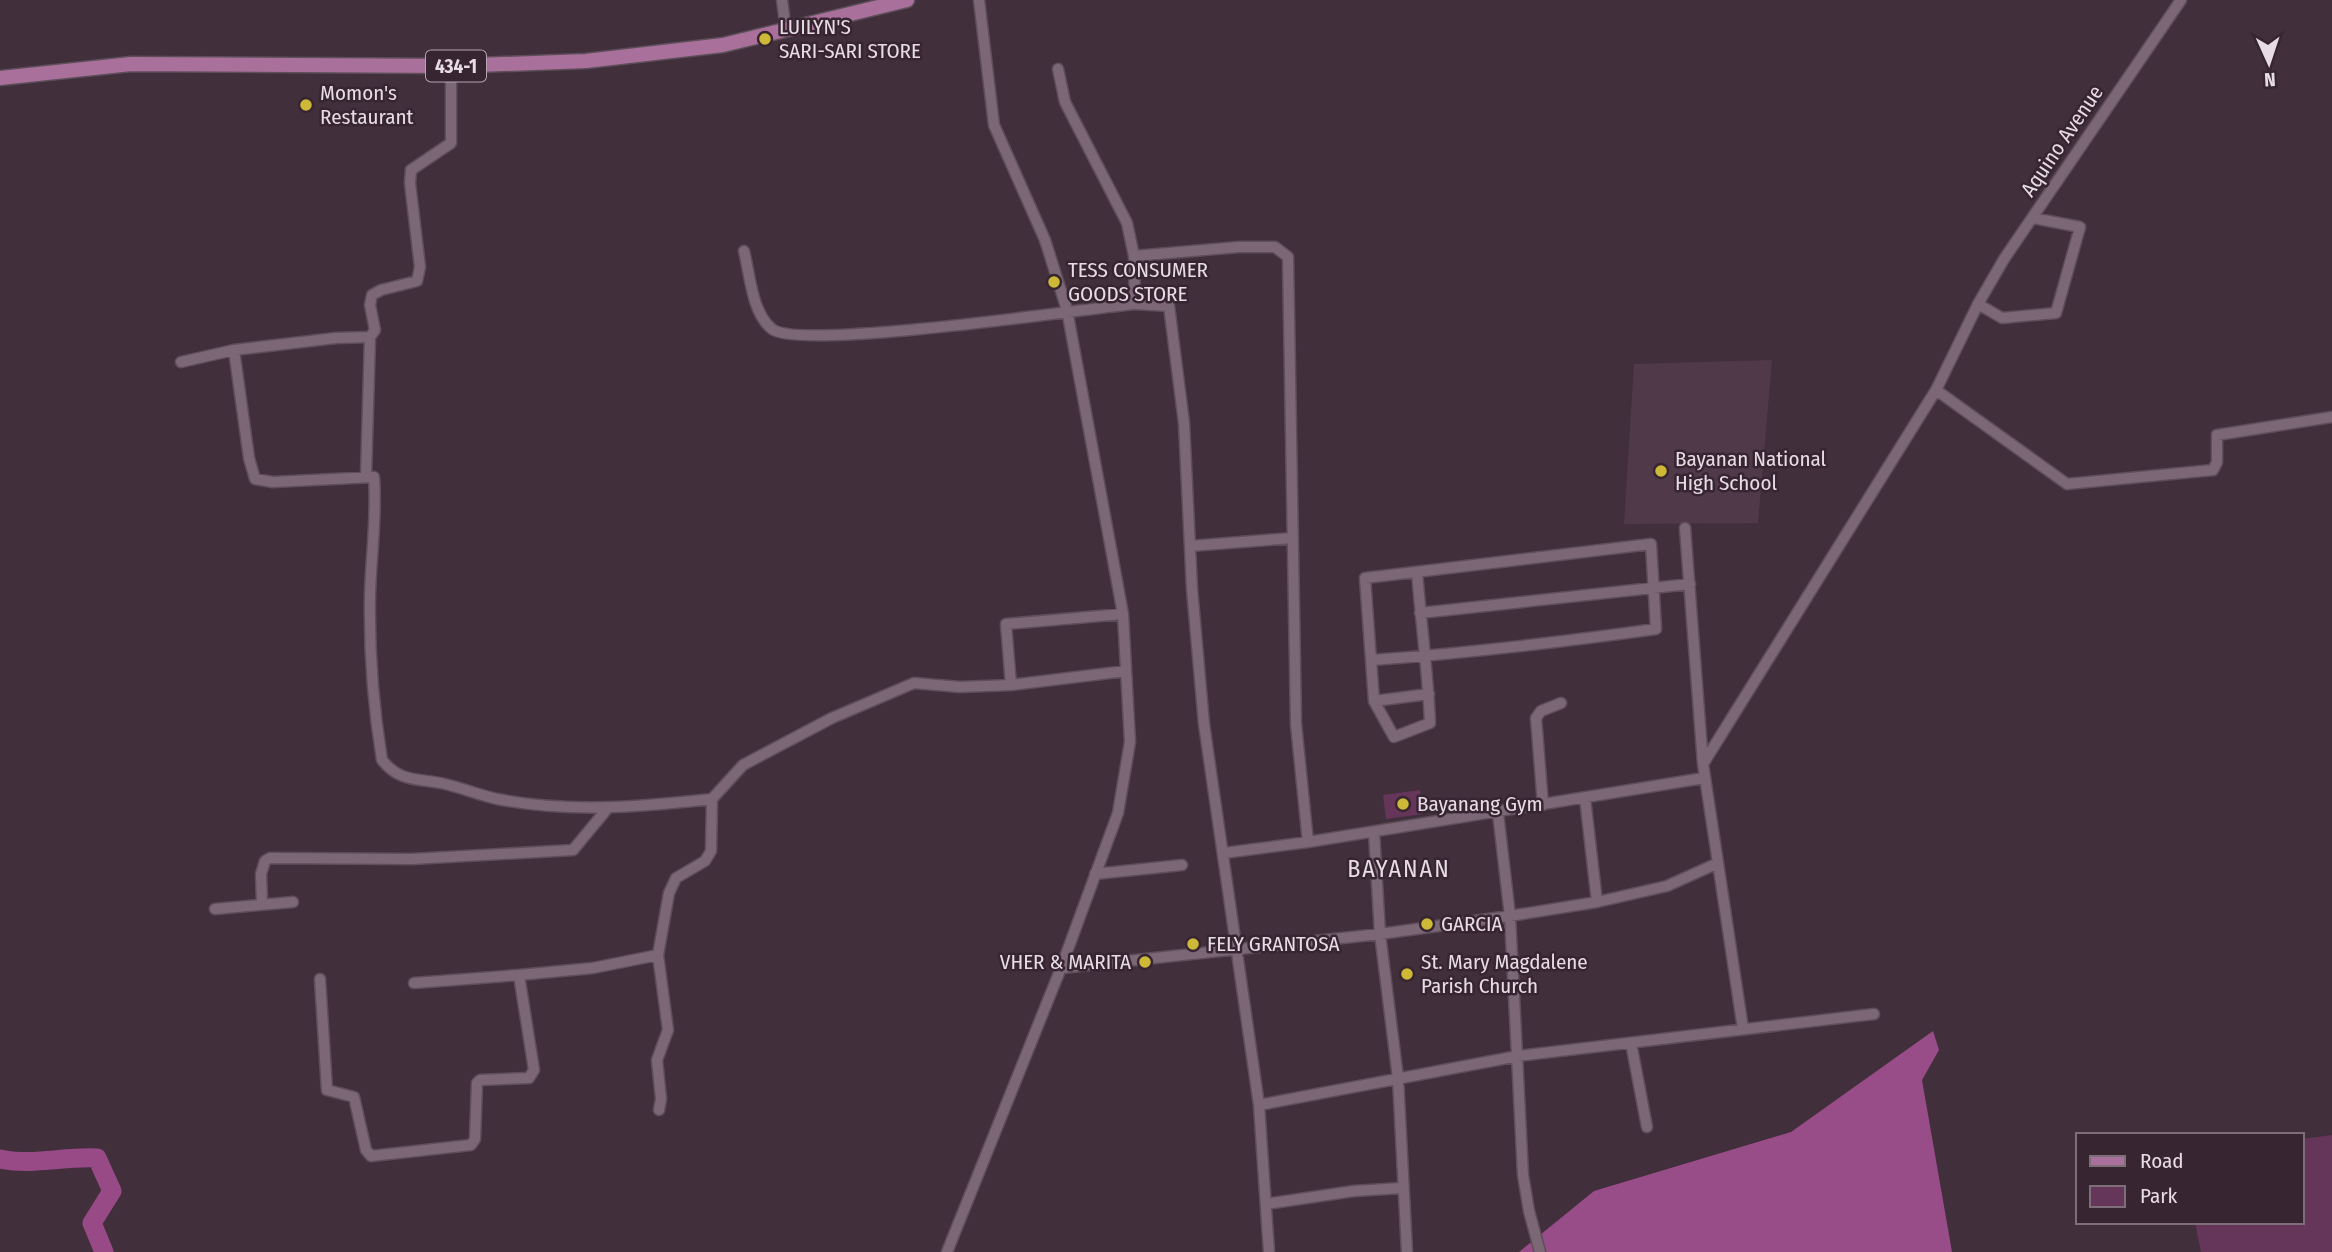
<svg xmlns="http://www.w3.org/2000/svg" width="2332" height="1252" font-family="'Fira Sans Condensed',sans-serif">
<style>
.built{fill:#503949}
.green{fill:#66355a}
.forest{fill:#994d88}
.lines{fill:none;stroke-linecap:round;stroke-linejoin:round}
.river{stroke:#974a86;stroke-width:19}
.minor-casing{stroke:#5d4e59;stroke-width:13}
.major-casing{stroke:#5d4e59;stroke-width:17}
.minor{stroke:#7b6776;stroke-width:10}
.major{stroke:#aa709c;stroke-width:14}
.poi-dot{fill:#ceb837;stroke:#372532;stroke-width:2.5}
.labels{text-anchor:middle;dominant-baseline:central;stroke-width:5;stroke-linejoin:round;paint-order:stroke}
.shield{fill:#372532;stroke:#b3a5af;stroke-width:2}
.shield-label{font-size:19px;font-weight:bold;fill:#e8dce4}
.poi-label{font-size:21px;fill:#e8dce4;stroke:#372532;text-anchor:start}
.street-label{font-size:21px;fill:#e8dce4;stroke:#372532}
.quarter-label{font-size:24px;letter-spacing:2px;fill:#e8dce4;stroke:#372532}
</style>
<rect width="100%" height="100%" fill="#412f3c"/>
<path class="built" d="M1772,360l-14,163 -134,1 10,-160z"/>
<path class="green" d="M1420,790l3,24 -37,5 -3,-24z
M2332,1135v117h-131l-6,-30h107v-83z"/>
<path class="forest" d="M1933,1031l6,19 -17,30 30,172h-433l75,-61 197,-59z"/>
<g class="lines">
<path class="river" d="M0,1159c32,7 65,-3 97,-1l15,33 -20,32 12,29"/>
<defs>
<path id="minor" d="M782,0l4,31
M1058,69l7,33 62,121 7,33 1,48 34,2 15,117 8,166 12,135 55,381 10,147
M744,251c6,24 8,62 28,78 27,22 310,-20 363,-25
M1134,256l105,-9h36l13,10 8,467 12,118
M1978,304l24,14 54,-5 24,-86 -47,-9
M234,350l102,-12 34,-1 5,-7 -5,-25 2,-10 9,-5 36,-9 3,-14 -10,-84 1,-13 40,-27v-77
M181,362l53,-12 15,108 6,21 18,3 101,-5c3,41 -3,78 -4,118 -1,55 3,110 12,165 18,23 37,18 63,24 17,4 34,11 52,15 72,14 142,8 215,0
M1936,390l131,94 146,-14 4,-8v-27l115,-18
M366,476l4,-139
M1685,528l18,236
M1190,546l103,-8
M1420,613l270,-29
M1372,660c95,-7 190,-18 284,-31l-5,-85 -286,34 9,123 20,36 36,-14c-2,-50 -9,-100 -13,-151
M1011,685l-5,-61 117,-10
M1374,701l55,-7
M1585,798l12,104
M1543,805l-7,-87 5,-7 20,-8
M1498,813l12,103 13,259 6,36 11,41
M1374,832l6,102 18,144 9,174
M1224,853l84,-11 396,-64
M1718,863l25,166
M1095,874l87,-9
M262,903l-1,-29 4,-13 5,-3 142,1 161,-9 34,-41
M215,909l78,-7
M658,955l10,75 -11,30 4,39 -2,11
M1061,968l319,-34 130,-18 87,-14 70,-16 51,-23 -15,-99 233,-374 42,-86 26,-45 177,-259
M320,979l7,111 27,7 12,53 5,6 100,-11 4,-6 2,-56 3,-3 49,-2 5,-8 -15,-95 74,-7 65,-13 11,-62 7,-15 29,-17 6,-10 1,-52 31,-34 89,-47 82,-35 46,4 51,-2 115,-14
M414,983l105,-8
M1631,1043l16,84
M1259,1105l259,-49 356,-42
M1266,1204l88,-13 48,-3
M947,1252l114,-284 57,-155 12,-71 -7,-128 -56,-304 -22,-70 -51,-115 -15,-125"/>
<path id="major" d="M0,78l131,-14 320,2 135,-5 137,-16 184,-45"/>
</defs>
<use href="#minor" class="minor-casing"/>
<use href="#major" class="major-casing"/>
<use href="#minor" class="minor"/>
<use href="#major" class="major"/>
</g>
<g class="poi-dot">
<circle cx="765" cy="39" r="7"/>
<circle cx="306" cy="105" r="7"/>
<circle cx="1054" cy="282" r="7"/>
<circle cx="1661" cy="471" r="7"/>
<circle cx="1403" cy="804" r="7"/>
<circle cx="1427" cy="924" r="7"/>
<circle cx="1193" cy="944" r="7"/>
<circle cx="1145" cy="962" r="7"/>
<circle cx="1407" cy="974" r="7"/>
</g>
<g class="labels">
<rect class="shield" x="426" y="50.5" width="60" height="31" rx="5"/>
<g class="shield-label">
<text x="456" y="66">434-1</text>
</g>
<g class="poi-label">
<text x="779" y="27">LUILYN'S<tspan x="779" dy="24">SARI-SARI STORE</tspan></text>
<text x="320" y="93">Momon's<tspan x="320" dy="24">Restaurant</tspan></text>
<text x="1068" y="270">TESS CONSUMER<tspan x="1068" dy="24">GOODS STORE</tspan></text>
<text x="1675" y="459">Bayanan National<tspan x="1675" dy="24">High School</tspan></text>
<text x="1417" y="804">Bayanang Gym</text>
<text x="1441" y="924">GARCIA</text>
<text x="1207" y="944">FELY GRANTOSA</text>
<text x="1131" y="962" text-anchor="end">VHER &amp; MARITA</text>
<text x="1421" y="962">St. Mary Magdalene<tspan x="1421" dy="24">Parish Church</tspan></text>
</g>
<g class="street-label">
<text transform="translate(2062 141) rotate(-56)">Aquino Avenue</text>
</g>
<g class="quarter-label">
<text x="1399" y="869">BAYANAN</text>
</g>
</g>
<rect x="2076" y="1133" width="228" height="91" fill="#372532" stroke="#7e6e79" stroke-width="2"/>
<rect x="2090" y="1156" width="35" height="10" fill="#aa709c" stroke="#7e6e79" stroke-width="2"/>
<text x="2140" y="1168" font-size="21" fill="#e8dce4">Road</text>
<rect x="2090" y="1186" width="35" height="21" fill="#66355a" stroke="#7e6e79" stroke-width="2"/>
<text x="2140" y="1203" font-size="21" fill="#e8dce4">Park</text>
<g transform="translate(2269 63) rotate(177)" stroke="#372532" stroke-width="5" paint-order="stroke">
<path d="M0-5L12 26L0 18L-12 26Z" fill="#e8dce4"/>
<text y="-10" font-size="19" font-weight="bold" text-anchor="middle" fill="#e8dce4">N</text>
</g>
</svg>
